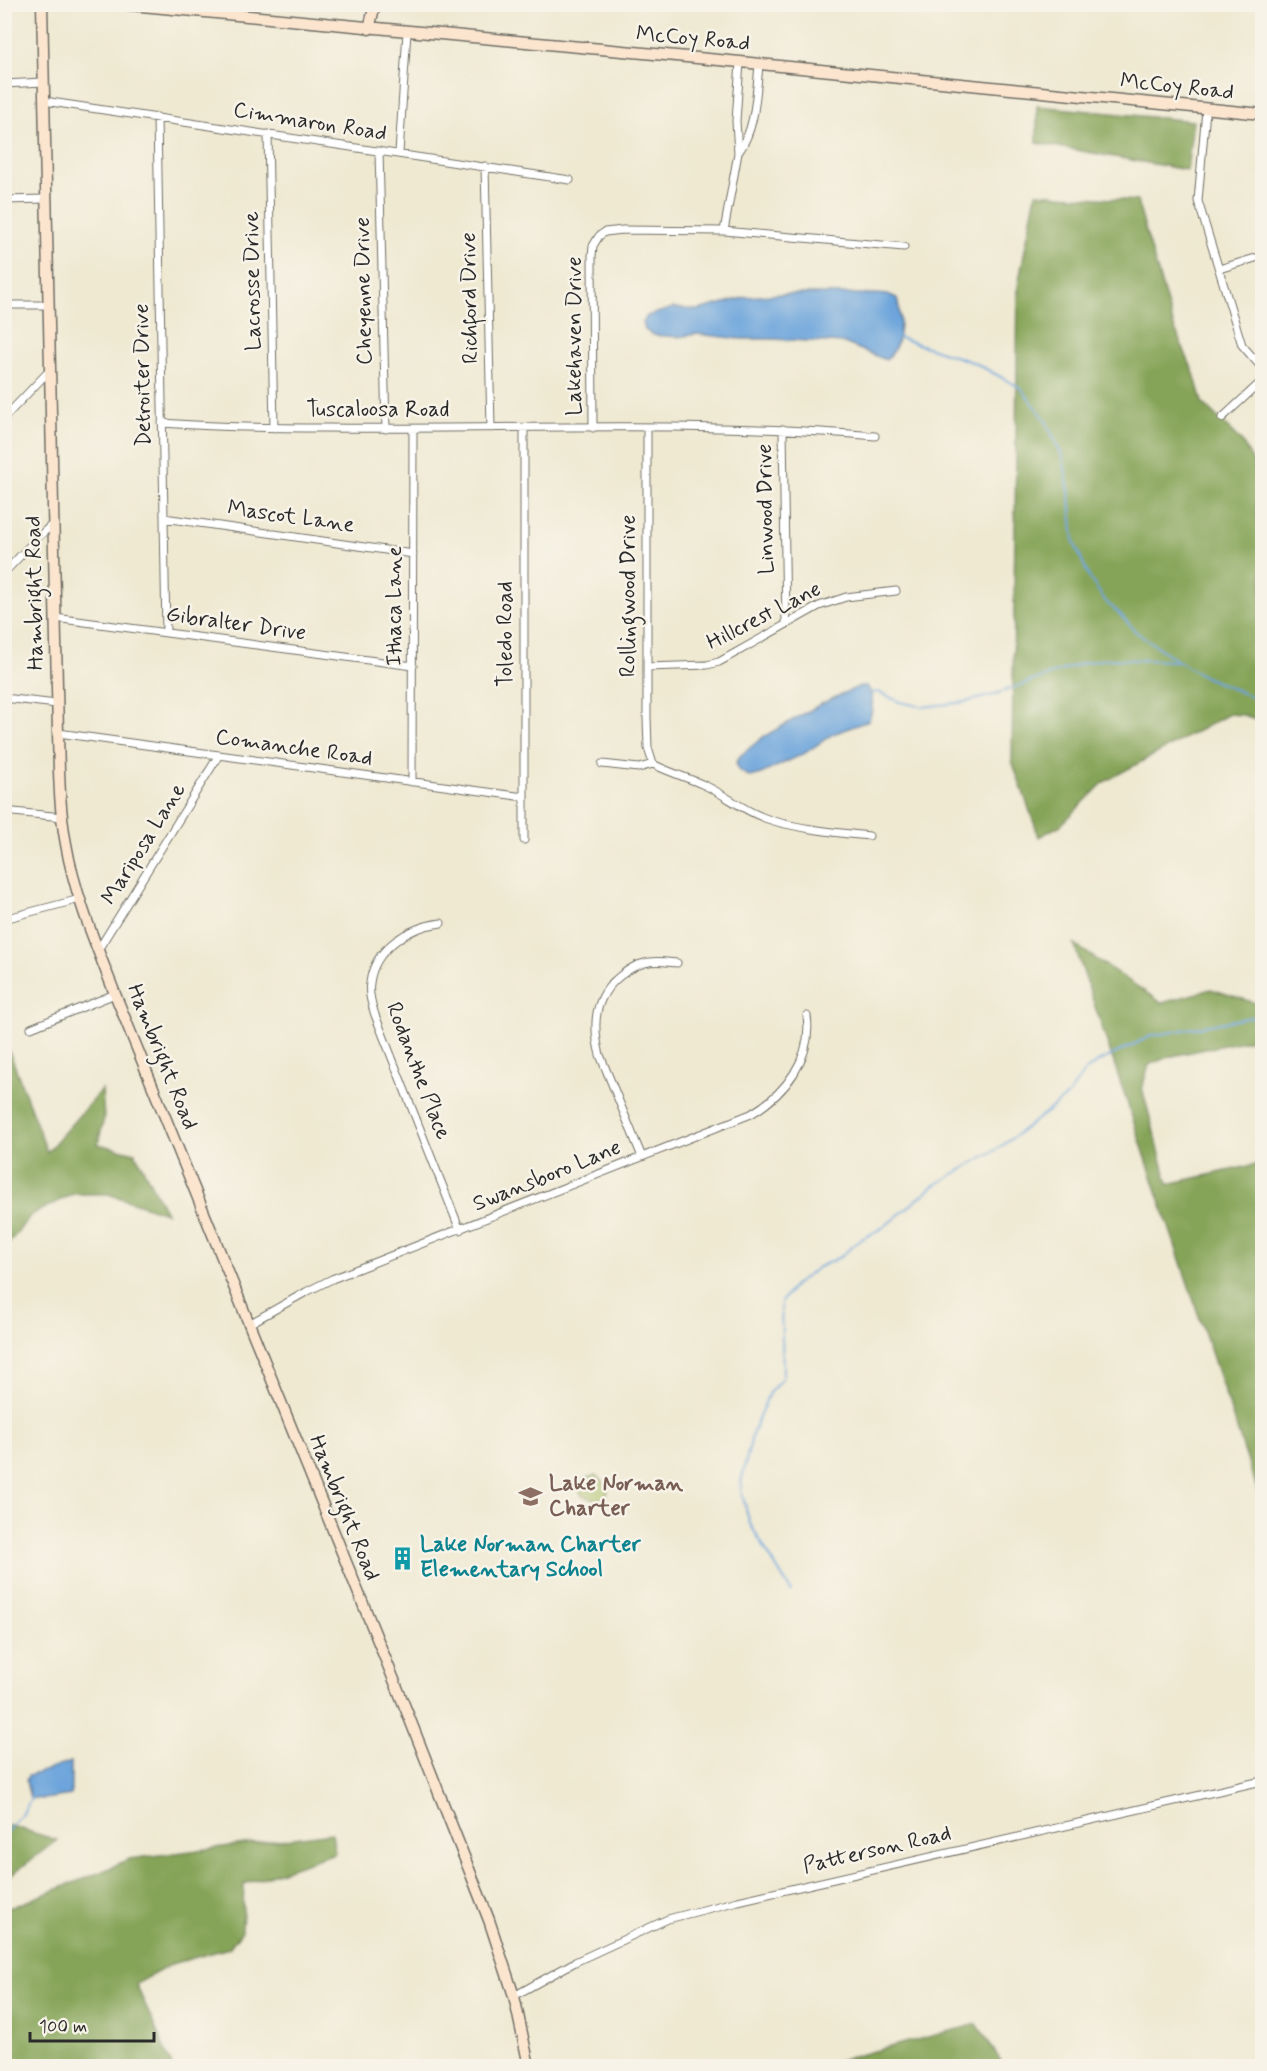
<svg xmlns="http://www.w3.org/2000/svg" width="1267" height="2071" font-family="Mynerve,sans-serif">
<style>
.green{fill:#a9bd62;stroke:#6a7446;stroke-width:1.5}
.forest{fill:#86a458;stroke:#586842;stroke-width:1.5}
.water{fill:#6ca4db;stroke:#4c6883;stroke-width:1.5}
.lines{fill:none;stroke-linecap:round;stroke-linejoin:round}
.stream{stroke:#6ca4db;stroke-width:2}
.street-casing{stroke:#706e65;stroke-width:9}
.secondary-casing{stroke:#706e65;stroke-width:13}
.street{stroke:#fff;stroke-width:7}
.secondary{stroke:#fbe5cf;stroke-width:10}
.labels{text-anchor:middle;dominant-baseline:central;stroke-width:5;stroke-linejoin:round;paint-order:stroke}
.street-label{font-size:22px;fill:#2b2b2b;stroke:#f7f3e8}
.education-label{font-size:22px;font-weight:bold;fill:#785e54;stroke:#f7f3e8;text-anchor:start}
.culture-label{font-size:22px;font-weight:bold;fill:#0d838f;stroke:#f7f3e8;text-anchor:start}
</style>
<rect width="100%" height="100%" fill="#f7f3e8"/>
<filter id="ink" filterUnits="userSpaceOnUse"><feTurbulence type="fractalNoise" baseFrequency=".0167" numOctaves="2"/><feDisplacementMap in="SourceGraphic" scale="12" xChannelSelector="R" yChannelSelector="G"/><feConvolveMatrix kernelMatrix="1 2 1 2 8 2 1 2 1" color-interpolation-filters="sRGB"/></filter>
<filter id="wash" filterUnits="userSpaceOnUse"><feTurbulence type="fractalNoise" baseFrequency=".008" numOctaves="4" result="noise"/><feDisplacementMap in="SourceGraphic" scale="24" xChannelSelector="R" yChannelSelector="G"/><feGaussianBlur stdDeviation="1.35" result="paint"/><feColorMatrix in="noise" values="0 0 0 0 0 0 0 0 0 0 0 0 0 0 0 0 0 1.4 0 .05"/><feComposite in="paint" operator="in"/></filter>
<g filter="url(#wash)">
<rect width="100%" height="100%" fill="#efe9d2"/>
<path class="green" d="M595,1475l9,7 4,9 -2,6 -10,3 -14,-4 -4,-10 3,-5z"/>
<path class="forest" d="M1037,106l156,15 -6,49 -150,-27z
M1036,193l101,8 37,126 20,46 8,29 40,40 13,23 2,55 5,13v188l-19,-6 -14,-1 -125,68 -43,43 -22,12 -27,-76 6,-476z
M1074,944l88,59 49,-14 51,16v32l-94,20 -19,8 -7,23 26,96 94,-21v341z
M5,1040l42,112 55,-63 2,29 -6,26 37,9 31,60 -58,-19h-35l-42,21 -26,33z
M5,1824l52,16 -52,40 -1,-56z
M332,1833l3,20 -91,31 -2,47 -13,17 -57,16 -36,20 36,82h-167v-159h7l89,-35 28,-13z
M977,2024l27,42h-187z"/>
<path class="water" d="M781,294h94l15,1 7,3c5,18 5,49 -11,62l-42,-17 -72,-4h-30l-46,-5 -18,3 -25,-2 -8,-5 -2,-7 4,-7 26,-8 25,2 49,-13z
M860,686h7c7,9 7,25 1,35l-35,13 -28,19 -44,21 -11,3 -12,-7 -2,-8 4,-6 23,-19 56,-32z
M71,1762v33l-27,4 -14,-1 -4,-17 2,-5z"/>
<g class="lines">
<path class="stream" d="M897,337l78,26 46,25 24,31 18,39 7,39 4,45 16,37 17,24 12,10 17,19 42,29 27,16 57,24
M871,693l7,-1 22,10 23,5 42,-5 25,-6 93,-33 23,-4 72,2
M791,1591l-41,-67 -9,-34v-8l12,-50 16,-39 12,-13 2,-7 -2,-71 14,-17 22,-17 23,-11 20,-17 24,-13 51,-42 64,-37 62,-47 7,-6 16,-23 12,-9 55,-27 111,-21
M4,1834l18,-19 10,-18"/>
</g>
</g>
<g filter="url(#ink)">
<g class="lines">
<defs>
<path id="street" d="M4,84l39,-2
M44,101l526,79
M1206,110l-8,91 44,144 20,23
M157,117l9,516
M268,134l6,294
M379,151l7,278
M399,153l8,-121
M738,153c18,-24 18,-59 21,-88
M485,166l6,262
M4,200l41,-1
M724,231l14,-78 -2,-32 4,-59
M1219,269l43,-13
M4,305h44
M4,418l45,-47
M1222,418l40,-37
M162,423c54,4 109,5 163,5 183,2 367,-8 550,8
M524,428v412
M593,428l-1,-172 1,-10 6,-10 6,-4 18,-2 101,1 180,16
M647,428v289l1,31 5,16
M783,429l3,195
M164,518l249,36
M4,573l33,-35 16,-14
M55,618l358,48
M647,667l60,-2 12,-3 100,-56 27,-9 50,-6
M4,698l53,6
M58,733l466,64
M602,764l37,4 14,-4c17,9 34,13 51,21 20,9 36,23 56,31 27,12 80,17 109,20
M412,782l1,-353
M4,811l58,6
M4,919l76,-20
M441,923c-32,4 -67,25 -71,60 -2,11 2,22 5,32l85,215
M98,950l121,-195
M31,1028l84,-34
M642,1157l-42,-102c-8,-31 -6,-58 20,-79 8,-6 15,-11 25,-13 10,-3 21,-1 32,0
M249,1324l57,-32 26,-13 419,-165c34,-20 62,-56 56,-98
M514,1996l61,-34 93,-43 70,-18 524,-120"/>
<path id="secondary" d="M42,4l16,729c1,38 1,75 8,111 9,52 30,101 49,150l292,718 82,208 25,76 15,70
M120,4l620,58 522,52
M369,29l6,-25"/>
</defs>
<use href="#street" class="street-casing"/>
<use href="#secondary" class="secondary-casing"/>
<use href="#street" class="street"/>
<use href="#secondary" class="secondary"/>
</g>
</g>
<defs>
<symbol id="school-bare" viewBox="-9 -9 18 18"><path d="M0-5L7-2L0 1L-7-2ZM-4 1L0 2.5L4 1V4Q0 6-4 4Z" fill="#8d6e63" stroke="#f7f3e8" stroke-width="2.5" paint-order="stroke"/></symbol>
<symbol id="building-bare" viewBox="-9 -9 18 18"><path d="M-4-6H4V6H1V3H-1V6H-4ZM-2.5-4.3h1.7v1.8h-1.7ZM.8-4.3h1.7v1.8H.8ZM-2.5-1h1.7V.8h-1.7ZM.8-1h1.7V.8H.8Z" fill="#0f9aa8" stroke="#f7f3e8" stroke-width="2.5" paint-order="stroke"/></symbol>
</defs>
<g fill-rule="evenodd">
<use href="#school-bare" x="514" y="1480" width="33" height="33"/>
<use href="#building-bare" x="386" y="1542" width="33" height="33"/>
</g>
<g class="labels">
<g class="street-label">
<text transform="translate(693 39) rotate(5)">McCoy Road</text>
<text transform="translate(1177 87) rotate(6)">McCoy Road</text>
<text transform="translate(310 122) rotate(9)">Cimmaron Road</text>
<text transform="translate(253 281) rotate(-91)">Lacrosse Drive</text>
<text transform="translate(364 291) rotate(-91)">Cheyenne Drive</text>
<text transform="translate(470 298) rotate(-91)">Richford Drive</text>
<text transform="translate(575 336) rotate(-90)">Lakehaven Drive</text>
<text transform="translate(143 375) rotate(-91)">Detroiter Drive</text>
<text x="378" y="410">Tuscaloosa Road</text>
<text transform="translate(766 509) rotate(-91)">Linwood Drive</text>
<text transform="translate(291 517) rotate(8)">Mascot Lane</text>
<text transform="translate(35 593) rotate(-91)">Hambright Road</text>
<text transform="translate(629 596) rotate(-90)">Rollingwood Drive</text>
<text transform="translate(395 606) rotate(-90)">Ithaca Lane</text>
<text transform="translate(764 616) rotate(-27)">Hillcrest Lane</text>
<text transform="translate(236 624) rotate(8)">Gibralter Drive</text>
<text transform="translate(506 634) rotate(-90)">Toledo Road</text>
<text transform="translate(294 748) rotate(8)">Comanche Road</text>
<text transform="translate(144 844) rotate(-58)">Mariposa Lane</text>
<text transform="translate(162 1057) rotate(68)">Hambright Road</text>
<text transform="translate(418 1071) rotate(69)">Rodanthe Place</text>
<text transform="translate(547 1176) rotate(-22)">Swansboro Lane</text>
<text transform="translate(344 1508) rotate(68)">Hambright Road</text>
<text transform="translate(877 1850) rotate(-13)">Patterson Road</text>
</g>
<g class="education-label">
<text x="549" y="1484">Lake Norman<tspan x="549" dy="25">Charter</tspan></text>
</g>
<g class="culture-label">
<text x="420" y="1545">Lake Norman Charter<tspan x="420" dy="25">Elementary School</tspan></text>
</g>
</g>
<rect width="1267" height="2071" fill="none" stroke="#f7f3e8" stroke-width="24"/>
<path d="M30 2032v9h124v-9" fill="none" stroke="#2b2b2b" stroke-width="3"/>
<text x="39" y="2032" font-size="18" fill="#2b2b2b" stroke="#f7f3e8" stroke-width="4.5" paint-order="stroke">100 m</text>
</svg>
